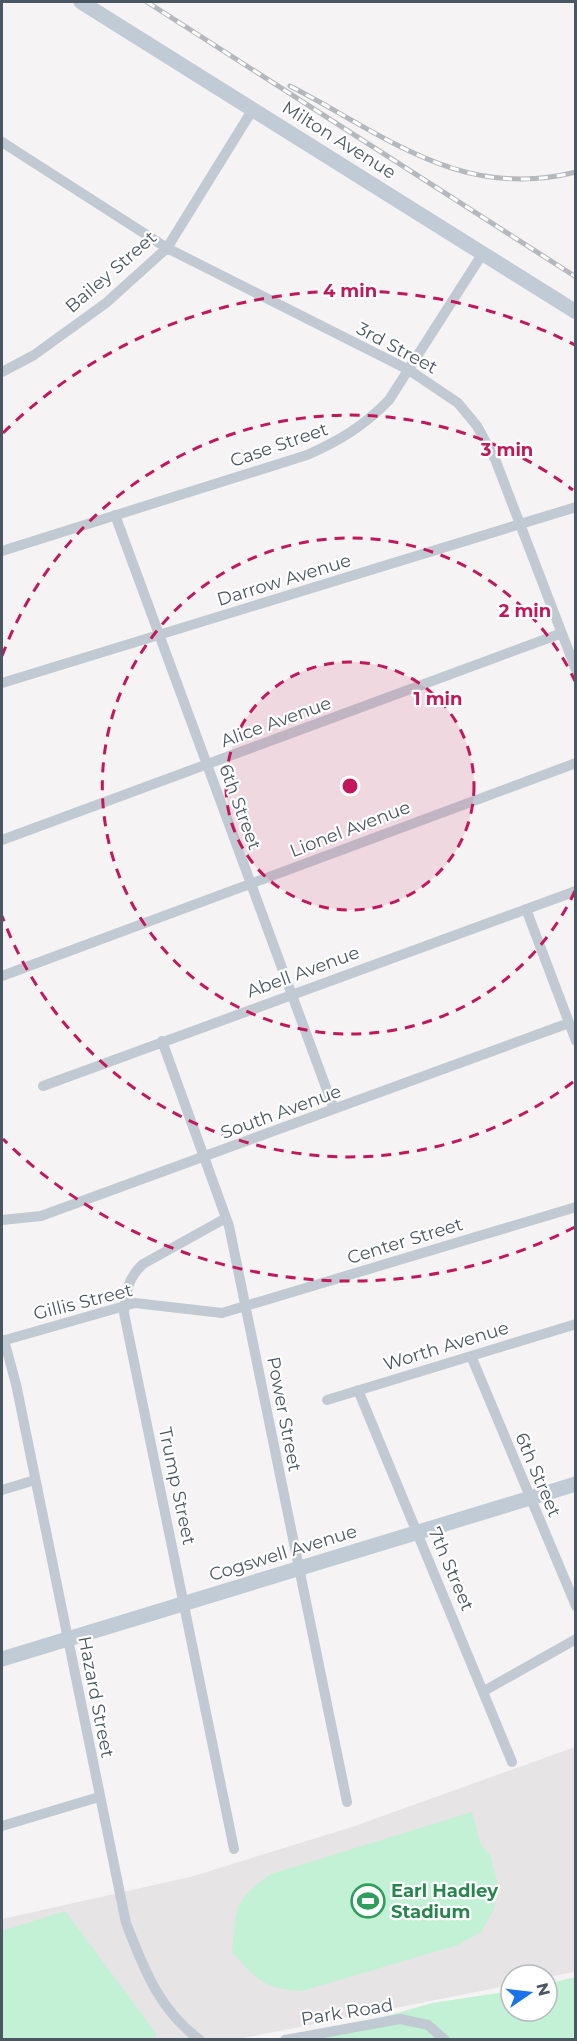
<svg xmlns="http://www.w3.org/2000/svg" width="577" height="2041" font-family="Montserrat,sans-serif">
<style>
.education{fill:#e6e4e5}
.green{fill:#c3f1d5}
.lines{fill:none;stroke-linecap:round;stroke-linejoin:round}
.street{stroke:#c1cad2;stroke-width:10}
.secondary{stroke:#c1cbd6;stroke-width:15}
.rail-casing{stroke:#b5b8bd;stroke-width:5}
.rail{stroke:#fff;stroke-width:3;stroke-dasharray:9;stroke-linecap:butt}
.ring{fill:none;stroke:#c2185b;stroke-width:3;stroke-dasharray:10 8}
.labels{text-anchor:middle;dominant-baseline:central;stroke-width:4.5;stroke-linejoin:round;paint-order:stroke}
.street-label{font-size:18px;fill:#4a5661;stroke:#fff}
.leisure-label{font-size:18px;font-weight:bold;fill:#27864d;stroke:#fff;text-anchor:start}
.centre{fill:#c2185b;stroke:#fff;stroke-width:3}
.ring-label{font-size:18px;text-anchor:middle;font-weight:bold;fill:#c2185b;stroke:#fff;stroke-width:4.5;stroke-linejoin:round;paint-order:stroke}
</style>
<rect width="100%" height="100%" fill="#f5f3f3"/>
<path class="education" d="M575,1747v225l-28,5v-2h-36v10l-272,54h-237v-120l188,-42 162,-50z"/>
<path class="green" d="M472,1812l9,33 9,10 7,26 -3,28 -12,22 -24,14 -156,46c-38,-2 -45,-11 -70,-39 5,-46 0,-50 39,-78z
M65,1911l91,122 -1,6h-153v-108z
M575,1977v62l-272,1 129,-37 79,-12v20h36v-27z"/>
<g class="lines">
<path class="street" d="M2,142l165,106 242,122 49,33 19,23 18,33 81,211
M2,372l32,-17 72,-52 61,-55 86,-139
M115,515l219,594
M2,551l305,-96c32,-14 57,-29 82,-55l94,-147
M2,683l574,-176
M2,840l560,-207
M526,909l50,132
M2,976l574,-213
M162,1041l67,185 118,576
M43,1086l533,-195
M226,1218l-83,46c-16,15 -17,28 -19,49l110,536
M2,1220l39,-4 528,-193
M4,1340l12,44 110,539c18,46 33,87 74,117
M2,1341l133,-38 87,10 354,-106
M471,1356l105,250
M358,1390l154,372
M327,1400l249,-76
M2,1490l33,-10
M484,1691l92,-52
M2,1826l97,-29
M285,2040l115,-21 28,6 17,15"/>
<path class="secondary" d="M81,2l495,310
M2,1659l574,-175"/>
<defs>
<path id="rail" d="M147,2l429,275
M290,86c95,49 171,115 286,86"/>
</defs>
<use href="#rail" class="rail-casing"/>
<use href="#rail" class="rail"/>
</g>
<circle cx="350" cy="786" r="124" fill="#c2185b" fill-opacity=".12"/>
<g class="ring">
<circle cx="350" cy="786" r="124"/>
<path d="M575 891A248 248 0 1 1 575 681"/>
<path d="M573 1082A371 371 0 0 1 2 916M2 656A371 371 0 0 1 573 490"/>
<path d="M575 1227A495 495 0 0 1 3 1139M3 433A495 495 0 0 1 575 345"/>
</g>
<defs>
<symbol id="stadium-ring" viewBox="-11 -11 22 22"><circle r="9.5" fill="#fff" stroke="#2e9e5b" stroke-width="1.5"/><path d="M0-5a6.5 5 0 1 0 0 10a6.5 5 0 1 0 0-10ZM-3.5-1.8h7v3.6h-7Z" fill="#2e9e5b"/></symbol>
</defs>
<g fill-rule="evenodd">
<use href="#stadium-ring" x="349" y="1882" width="38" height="38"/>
</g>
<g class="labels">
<g class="street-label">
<text transform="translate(339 140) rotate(32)">Milton Avenue</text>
<text transform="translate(111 272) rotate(-41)">Bailey Street</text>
<text transform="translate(397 348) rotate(28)">3rd Street</text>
<text transform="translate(279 445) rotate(-19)">Case Street</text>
<text transform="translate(284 580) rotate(-17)">Darrow Avenue</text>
<text transform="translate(276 722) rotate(-20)">Alice Avenue</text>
<text transform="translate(240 807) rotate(70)">6th Street</text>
<text transform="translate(350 829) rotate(-21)">Lionel Avenue</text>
<text transform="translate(303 972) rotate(-20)">Abell Avenue</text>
<text transform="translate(281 1112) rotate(-20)">South Avenue</text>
<text transform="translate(405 1241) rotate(-17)">Center Street</text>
<text transform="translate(83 1302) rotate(-14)">Gillis Street</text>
<text transform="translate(446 1346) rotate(-17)">Worth Avenue</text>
<text transform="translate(284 1414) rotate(79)">Power Street</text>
<text transform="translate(538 1475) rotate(67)">6th Street</text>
<text transform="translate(177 1486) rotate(78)">Trump Street</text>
<text transform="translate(283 1553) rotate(-17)">Cogswell Avenue</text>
<text transform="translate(451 1569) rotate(67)">7th Street</text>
<text transform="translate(96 1697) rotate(79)">Hazard Street</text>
<text transform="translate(347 2012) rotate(-9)">Park Road</text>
</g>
<g class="leisure-label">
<text x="391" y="1891">Earl Hadley<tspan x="391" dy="21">Stadium</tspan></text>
</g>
</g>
<circle cx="350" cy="786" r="9" class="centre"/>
<g class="ring-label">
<text x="350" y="297">4 min</text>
<text x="507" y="456">3 min</text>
<text x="525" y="617">2 min</text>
<text x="438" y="705">1 min</text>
</g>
<rect width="577" height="2041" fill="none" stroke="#4a5661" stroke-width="6"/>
<g transform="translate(529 1993) rotate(76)"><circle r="28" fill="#ffffff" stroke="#b7bbc0" stroke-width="1.5"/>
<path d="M0-4.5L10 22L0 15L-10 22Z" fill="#1a73e8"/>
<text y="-9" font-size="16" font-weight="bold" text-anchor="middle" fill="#4a5661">N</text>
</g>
</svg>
